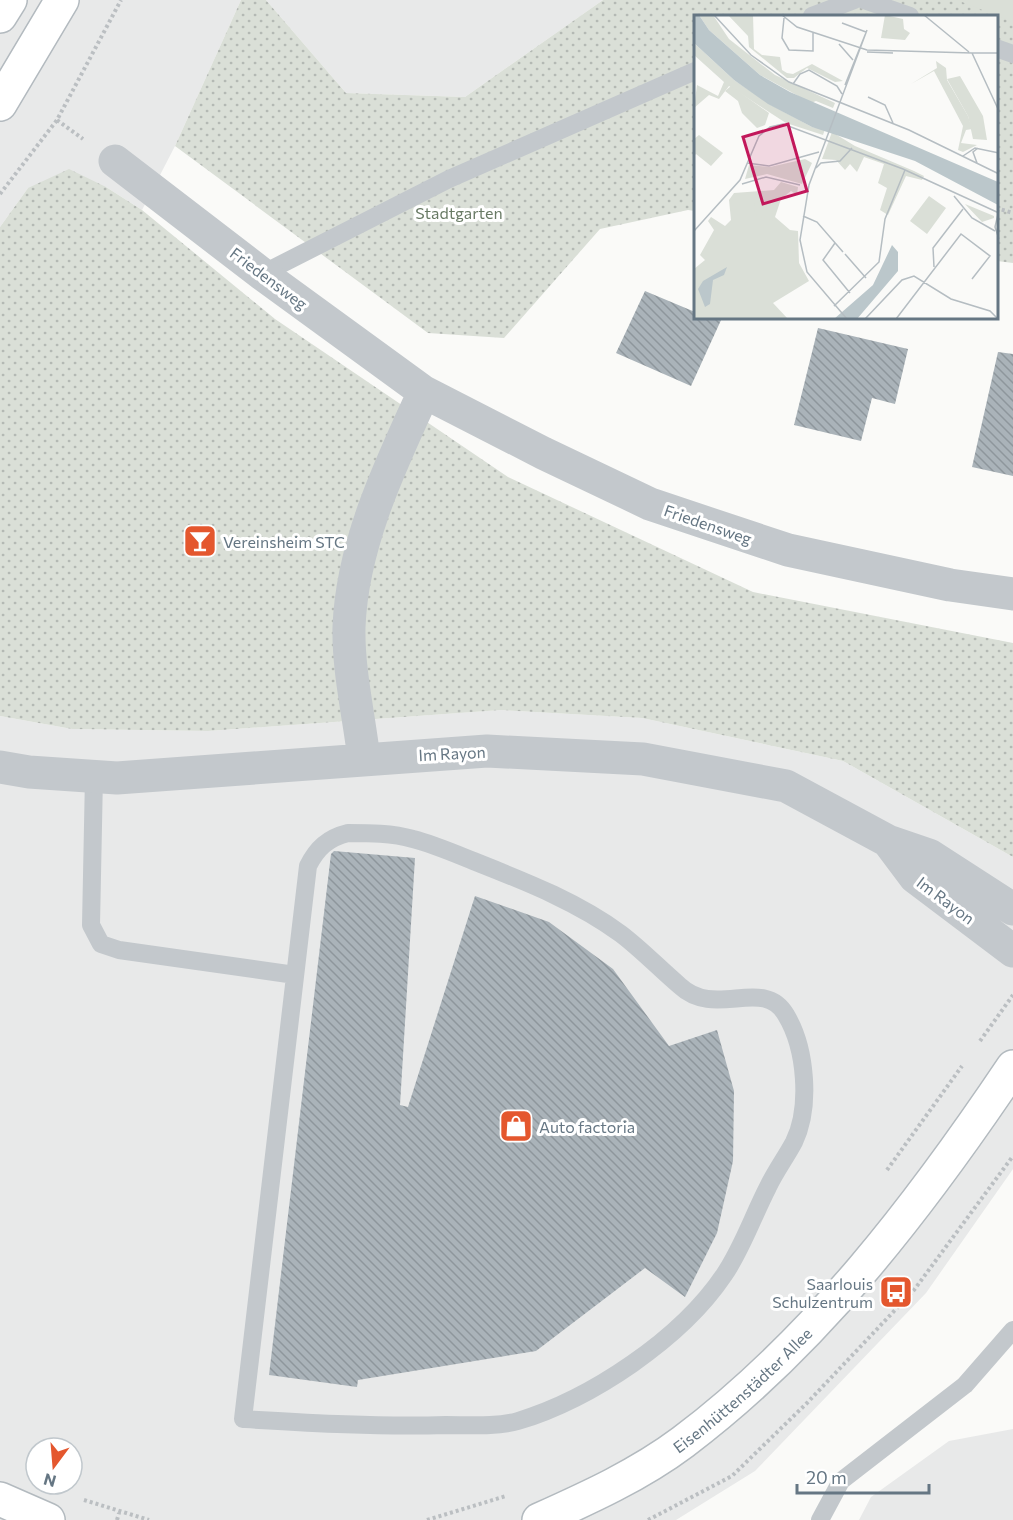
<svg xmlns="http://www.w3.org/2000/svg" width="1013" height="1520" font-family="Commissioner,sans-serif">
<style>
.built{fill:#e8e9e9;fill-rule:evenodd}
.green{fill:url(#green-dots)}
.pitch{fill:#dadfd7}
.building{fill:url(#building-back-hatch)}
.lines{fill:none;stroke-linecap:round;stroke-linejoin:round}
.secondary-casing{stroke:#b3babf;stroke-width:36}
.path{stroke:#bbbfc2;stroke-width:4;stroke-dasharray:3 3;stroke-linecap:butt}
.lane{stroke:#c3c8cc;stroke-width:18}
.street{stroke:#c3c8cc;stroke-width:33}
.secondary{stroke:#fff;stroke-width:33}
.labels{text-anchor:middle;dominant-baseline:central;stroke-width:6;stroke-linejoin:round;paint-order:stroke}
.park-label{font-size:16px;fill:#687a64;stroke:#fff}
.street-label{font-size:16px;fill:#657683;stroke:#fff}
.poi-label{font-size:16px;fill:#657683;stroke:#fff;text-anchor:start}
.inset-road{fill:none;stroke:#b5bdc2;stroke-width:1.5}
.view{fill:#c2185b;fill-opacity:0.15;stroke:#c2185b;stroke-width:3}
.inset-edge{fill:none;stroke:#657683;stroke-width:3}
</style>
<defs>
<pattern id="green-dots" width="8" height="8" patternUnits="userSpaceOnUse" patternTransform="scale(1.5)"><rect width="8" height="8" fill="#dadfd7"/><path d="M2 2h.1M6 6h.1" fill="none" stroke="#b4b9b4" stroke-width="1.8" stroke-linecap="round"/></pattern>
<pattern id="building-back-hatch" width="6" height="6" patternUnits="userSpaceOnUse" patternTransform="scale(1.5)"><rect width="6" height="6" fill="#aab3b9"/><path d="M-1 5l2 2M0 0l6 6M5-1l2 2" fill="none" stroke="#8e969c"/></pattern>
</defs>
<rect width="100%" height="100%" fill="#fafaf8"/>
<path class="built" d="M0,0h241l-66,146 -33,64 -36,-23 -78,1 -28,39z
M266,0h337l-138,97 -119,-4z
M501,710l141,8 201,43 170,96v312l-87,124 -171,178 -79,49h-676v-804l72,13 136,2zM36,1448h36v36h-36z
M1013,1429v91h-154l12,-23 78,-56z"/>
<path class="green" d="M241,0h25l80,93 119,4 138,-97h410v263l-16,-2 -1,-245h-301v195l-7,-1 -88,19 -96,109 -76,-5 -253,-187z
M69,169l37,18 36,23 133,109 233,158 245,115 260,51v214l-170,-96 -201,-43 -141,-8 -293,21 -136,-2 -72,-13v-489l28,-39z"/>
<path class="pitch" d="M957,0h56v22z"/>
<path class="building" d="M645,291l50,21v6h27l-31,68 -75,-33z
M818,328l90,21 -13,55 -23,-6 -11,43 -67,-16z
M998,352l15,2v122l-41,-9z
M334,851l81,7 -15,247 8,2 67,-211 74,26 64,47 56,77 48,-16 17,61 -1,70 -16,72 -32,64 -40,-29 -109,83 -178,29 -1,7 -88,-12 62,-521z"/>
<g class="lines">
<defs>
<g id="secondary">
<path d="M0,16l10,-16"/>
<path d="M0,104l62,-104"/>
<path d="M0,1499l48,21"/>
<path id="s1" d="M539,1520c49,-22 100,-45 144,-78 133,-100 238,-238 330,-375"/>
</g>
</defs>
<use href="#secondary" class="secondary-casing"/>
<path class="path" d="M57,120l26,19
M0,194l57,-74 64,-120
M996,208l17,5
M980,1041l33,-46
M887,1170l75,-104
M84,1500l65,20
M117,1520l2,-7
M427,1520l79,-24
M648,1520l84,-44 76,-74 106,-112 99,-134"/>
<path class="lane" d="M864,0l46,16
M812,16l42,-16
M996,48l17,6
M262,274l187,-95 246,-108
M94,776l-3,149 10,19 18,6 176,25
M348,833c21,0 44,0 65,6 23,6 45,16 68,25 48,19 98,39 140,70 21,16 39,35 59,52 35,33 84,-10 106,29 20,33 25,92 8,127 -8,15 -19,30 -26,45 -15,29 -26,62 -44,88 -43,64 -133,124 -206,146 -21,6 -49,4 -72,4 -68,2 -135,-2 -203,-6l65,-553c9,-18 20,-28 40,-33z
M820,1520l21,-39 124,-96 48,-55"/>
<path class="street" d="M115,161l147,113 162,118 119,61 107,51 138,46 162,35 63,9
M364,759c-5,-43 -16,-89 -15,-132 3,-82 41,-161 75,-235
M0,767l29,5 88,6 370,-27 156,8 143,27 102,55 41,14 84,54
M888,841l27,36 98,74"/>
<use href="#secondary" class="secondary"/>
</g>
<defs>
<symbol id="bar-square" viewBox="-11 -11 22 22"><rect x="-9" y="-9" width="18" height="18" rx="4" fill="#e4572e" stroke="#fff"/><path d="M-6-5H6L.8 .8V4.5H3.5V6h-7V4.5H-.8V.8Z" fill="#fff"/></symbol>
<symbol id="shop-square" viewBox="-11 -11 22 22"><rect x="-9" y="-9" width="18" height="18" rx="4" fill="#e4572e" stroke="#fff"/><path d="M-5-2.5h2.3a2.7 3.5 0 0 1 5.4 0H5L5.5 6h-11ZM-1.5-2.5h3a1.5 2.3 0 0 0-3 0Z" fill="#fff"/></symbol>
<symbol id="bus-square" viewBox="-11 -11 22 22"><rect x="-9" y="-9" width="18" height="18" rx="4" fill="#e4572e" stroke="#fff"/><path d="M-5-6H5V4H4V6H2V4H-2V6H-4V4H-5ZM-3.5-4V0h7V-4ZM-3.5 1.2v1.5H-2V1.2ZM2 1.2v1.5H3.5V1.2Z" fill="#fff"/></symbol>
</defs>
<g fill-rule="evenodd">
<use href="#bar-square" x="181" y="522" width="38" height="38"/>
<use href="#shop-square" x="497" y="1107" width="38" height="38"/>
<use href="#bus-square" x="877" y="1273" width="38" height="38"/>
</g>
<g class="labels">
<g class="park-label">
<text x="459" y="212">Stadtgarten</text>
</g>
<g class="street-label">
<text transform="translate(269 278) rotate(37)">Friedensweg</text>
<text transform="translate(708 524) rotate(19)">Friedensweg</text>
<text transform="translate(452 753) rotate(-3)">Im Rayon</text>
<text transform="translate(946 900) rotate(37)">Im Rayon</text>
<text stroke="none"><textPath href="#s1" startOffset="243">Eisenhüttenstädter Allee</textPath></text>
</g>
<g class="poi-label">
<text x="223" y="541">Vereinsheim STC</text>
<text x="539" y="1126">Auto factoria</text>
<text x="873" y="1283" text-anchor="end">Saarlouis<tspan x="873" dy="18">Schulzentrum</tspan></text>
</g>
</g>
<g transform="translate(694 15)">
<rect width="304" height="304" fill="#fafaf8"/>
<path d="M5,0h14l16,24 46,36 60,28 -2,5 -17,-7 -5,2 -51,-28 -51,-45zM34,0h25l1,34 8,6 18,2 2,13 5,3 6,1 19,-10 31,17 -8,1 -28,-14 -13,10h-7l-38,-31 -1,-11zM191,0l18,4 1,10 6,4 -5,7 -24,-2zM0,28l40,37 37,25 41,22 13,2 -2,6 -37,-12 -57,-37 -10,13 -10,-4 -15,13 3,-23 21,11 6,-14 -30,-27zM266,61l23,40 4,24 -14,-1 -5,-23 -21,-37zM138,117l23,14 59,25 10,5 -2,4 -16,-4 -18,39 -8,-5 7,-22 -9,-5 6,-19 -20,-7 -7,15 -7,-8 -5,6 -9,-10 -14,-1zM111,144l7,4 -10,21 -35,-10 -22,5 4,-14 21,2zM87,167l17,5 -1,8 -6,-4 -10,8 -6,18 15,13 8,1 1,32 10,18 -36,22 15,16h-94v-50l11,-9 -5,-5 14,-25 -6,-9 3,-4 14,9 6,-6 -2,-20 5,-7 40,-3zM271,189l29,12v2l-12,4z" fill="#dadfd7"/>
<path d="M242,46l10,7 1,12 21,36 4,13 -6,1 -5,13 16,2 -14,7 -5,-2 5,-24 -29,-55 -23,13 26,-16z" fill="#dadfd7"/>
<path d="M37,71l38,27 -4,12 -8,3 -15,-15 -4,-12 -13,-10zM5,120l24,18 -12,13 -15,-12 -2,2v-17zM235,181l17,12 -19,26 -17,-13zM61,187l18,2 -1,17 -18,-7z" fill="#dadfd7"/>
<path d="M0,0h5l10,15 51,45 30,17 208,90v23l-83,-44 -103,-34 -44,-23 -34,-24 -40,-37zM198,230l6,7v19l-41,48h-23l39,-34zM33,252l-3,8 -11,5 -3,24 -5,3 -7,-18 5,-8z" fill="#bbc7cb"/>
<path class="inset-road" d="M20,0l37,40 38,27 120,48 90,44M88,0l15,12 70,23 105,3M230,0l45,37M90,3l-2,20 7,12 24,1v-18M148,8l24,9M145,29l14,16M173,37l26,1M305,38h-27l27,58M99,69l7,-10 9,-4 28,16 5,8M151,70l20,-50M174,82l17,8 8,18M269,141l12,-8 24,5M53,148l22,3 50,-14M283,148l-4,-11 5,-4M122,153l5,-5 19,-2 12,-13M48,169l24,-7 34,8M260,181l18,22 23,13M305,195l-4,17 4,12M109,201l14,6 26,30M0,216l46,-51 19,-44 11,-9 13,-3 120,45 96,44M141,228l-12,17 27,33M151,239l21,24M240,252l-1,-19 30,-39M140,291l45,-44 6,-43 20,-49M153,304l-40,-47 -7,-32 9,-55 58,-155M171,304l37,-39 12,-4 37,23 39,12 8,8M202,304l65,-85 29,22 -18,23"/>
<path class="view" d="M94,109l19,67 -44,13 -20,-67z"/>
<rect width="304" height="304" class="inset-edge"/>
</g>
<g transform="translate(54 1466) rotate(196)"><circle r="28" fill="#ffffff" stroke="#c1c8cd" stroke-width="1.5"/>
<path d="M0-4.5L10 22L0 15L-10 22Z" fill="#e4572e"/>
<text y="-9" font-size="16" font-weight="bold" text-anchor="middle" fill="#657683">N</text>
</g>
<path d="M797 1484v9h132v-9" fill="none" stroke="#657683" stroke-width="3"/>
<text x="806" y="1484" font-size="18" fill="#657683" stroke="#ffffff" stroke-width="4.5" paint-order="stroke">20 m</text>
</svg>
